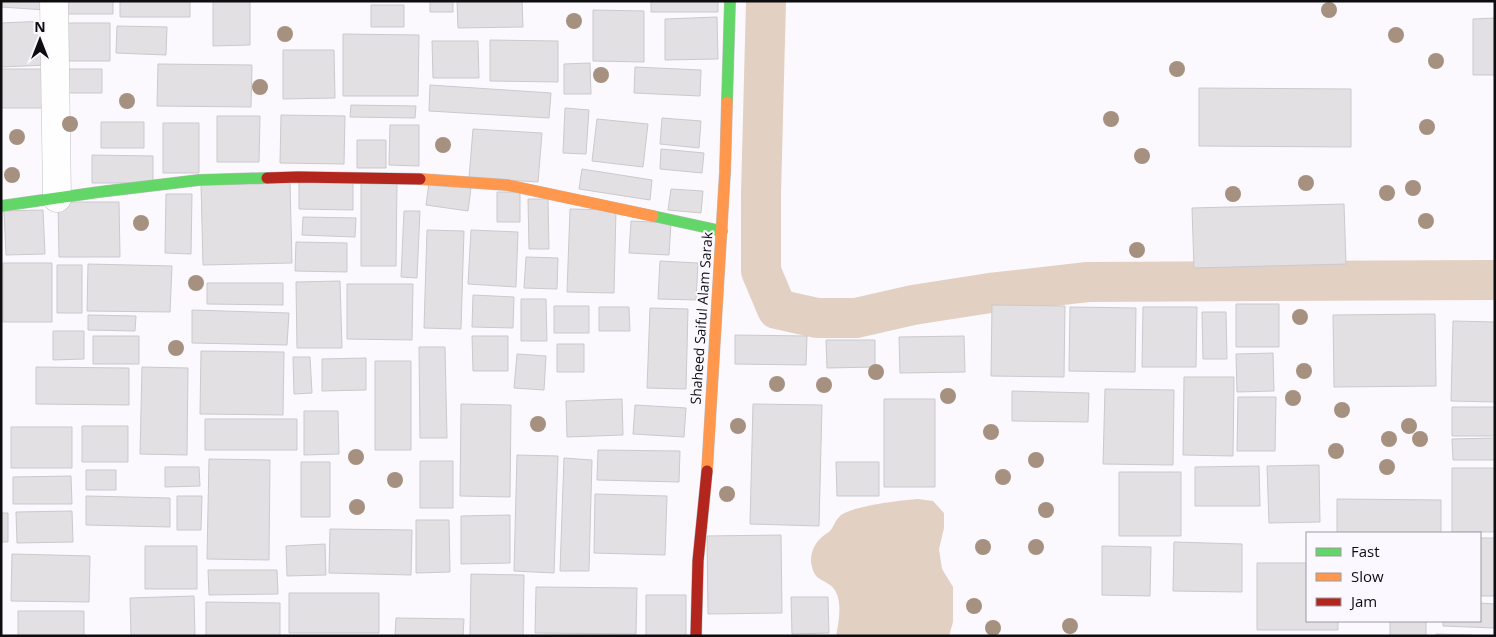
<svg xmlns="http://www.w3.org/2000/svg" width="1496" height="637" font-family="'Open Sans',sans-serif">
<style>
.water{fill:#e2d0c2}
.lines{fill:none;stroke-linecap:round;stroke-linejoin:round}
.canal{stroke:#e2d0c2;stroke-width:40}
.building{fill:#e2e0e3;stroke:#cac9cc}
.street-casing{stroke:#c0bfc3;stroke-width:29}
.fast-casing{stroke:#c0bfc3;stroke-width:12}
.slow-casing{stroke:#c0bfc3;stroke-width:12}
.jam-casing{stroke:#c0bfc3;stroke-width:12}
.street{stroke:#fefeff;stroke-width:28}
.fast{stroke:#63d668;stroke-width:11}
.slow{stroke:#ff974d;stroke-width:11}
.jam{stroke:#b3261e;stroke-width:11}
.tree{fill:#a69180}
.labels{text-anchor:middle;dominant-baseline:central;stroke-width:4;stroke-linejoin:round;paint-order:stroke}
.street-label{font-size:14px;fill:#0d0c0f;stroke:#fbf8ff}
</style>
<rect width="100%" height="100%" fill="#fbf9fe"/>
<path class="water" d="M918,499l15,2 11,12v15l-5,21 3,20 11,18v35l-4,14h-113c3,-15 8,-41 -6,-51 -9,-6 -15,-6 -18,-18 -3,-9 1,-22 8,-28 2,-3 6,-5 9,-7 5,-5 6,-12 11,-16 11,-10 62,-16 78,-17z"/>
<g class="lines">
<path class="canal" d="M766,1l-5,193v77l16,38 40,9h39l57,-13 77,-12 98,-11 407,-2"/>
</g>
<path class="building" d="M1,1h46l-1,9 -45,-3z
M59,1h54v13h-54z
M120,1h70v16h-70z
M213,1h37v44l-37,1z
M430,1h23v11h-23z
M457,1h65l1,26 -65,1z
M651,1h67v11h-67z
M371,5h33v22h-33z
M593,10l51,1v51l-51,-1z
M717,17l1,42 -53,1v-41z
M1495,18v57h-22v-56z
M46,21l2,44 -47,2v-44z
M66,23h44v38h-44z
M117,26l50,1 -1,28 -50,-2z
M343,34l76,1 -1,61h-75z
M490,40l68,1v41l-68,-1z
M432,41h46l1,37h-46z
M283,50h51l1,48 -52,1z
M590,63l1,31h-27v-30z
M158,64l94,1 -1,42 -94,-1z
M635,67l66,3 -1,26 -66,-3z
M1,69h45v39h-45z
M63,69h39v24h-39z
M430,85l121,8 -2,25 -120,-7z
M1199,88l152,1v58l-152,-1z
M351,105l65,1 -1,12 -65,-1z
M565,108l24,2 -3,44 -23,-1z
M281,115l64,1 -1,48 -64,-1z
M217,116h43l-1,46h-42z
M662,118l39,3 -2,27 -39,-4z
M597,119l51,5 -5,43 -51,-6z
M101,122h43v26h-43z
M163,123h36v50h-36z
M390,125h29v41l-30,-1z
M473,129l69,4 -4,49 -69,-4z
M357,140h29v28h-29z
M661,149l43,4 -2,20 -42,-4z
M92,155l61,1v27h-61z
M582,169l70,11 -2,20 -71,-11z
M299,181h54v29l-54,-1z
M290,182l2,81 -89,2 -2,-81z
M361,183h36l-1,83h-35z
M429,183l42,5 -3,23 -42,-6z
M671,189l32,2 -2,22 -33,-3z
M497,192h23v30h-23z
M166,194h26l-1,60 -26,-1z
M528,199h20l1,50h-20z
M58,202h61l1,55h-61z
M1344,204l2,60 -152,4 -2,-60z
M570,209l46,1 -2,83 -47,-1z
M43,210l2,44 -39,1 -2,-44z
M404,211h16l-3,67 -16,-1z
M303,217l53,1 -1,19 -53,-2z
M631,221l40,2 -2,32 -40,-2z
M427,230l37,1 -3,98 -37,-1z
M471,230l47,2 -2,55 -48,-3z
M296,242l51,1v29l-52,-1z
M526,257l32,1 -1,31 -33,-1z
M660,261l38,2 -2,37 -38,-1z
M3,263h49v59h-49z
M88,264l84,2 -2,46 -83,-1z
M57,265h25v48h-25z
M340,281l2,67h-45l-1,-66z
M207,283h76v22l-76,-1z
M347,284h66l-1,56 -65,-1z
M473,295l41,2 -1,31 -41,-1z
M521,299h25l1,42h-26z
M1236,304h43v43h-43z
M992,305l73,1 -1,71 -73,-1z
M554,306h35v27h-35z
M599,307h30l1,24h-31z
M1070,307l66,1 -1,64 -66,-1z
M1143,307h54l-1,60h-54z
M650,308l38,1 -2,80 -39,-1z
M192,310l97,3 -2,32 -95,-2z
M1202,312h24l1,47h-24z
M1435,314l1,72 -102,1 -1,-72z
M88,315l48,1 -1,15 -47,-1z
M1453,321l42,1v80l-44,-1z
M53,331h31v28l-31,1z
M735,335l72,1 -1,29 -71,-1z
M93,336h46v28h-46z
M472,336h36v35h-35z
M964,336l1,36 -65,1 -1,-36z
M826,340h49v27l-48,1z
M557,344h27v28h-27z
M419,347h26l2,91h-27z
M201,351l83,1 -1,63 -83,-1z
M1273,353l1,38 -37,1 -1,-38z
M517,354l29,2 -2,34 -30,-2z
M293,357h17l2,36 -18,1z
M366,358v32l-44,1v-32z
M375,361h36v89h-36z
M36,367l93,1v37l-93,-1z
M142,367l46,1 -1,87 -47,-1z
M1184,377h50l-1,79 -50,-1z
M1105,389l69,1 -1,75 -70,-1z
M1012,391l77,2 -1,29 -76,-1z
M1238,397h38l-1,54h-38z
M622,399l1,36 -56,2 -1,-36z
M884,399h51v88h-51z
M461,404l50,1 -1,92 -50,-1z
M753,404l69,1 -3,121 -69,-2z
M635,405l51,3 -2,29 -51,-3z
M1452,407h43v29h-43z
M304,411h34l1,43 -35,1z
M205,419h92v31h-92z
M82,426h46v36h-46z
M11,427h61v41h-61z
M1495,438v22h-42l-1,-21z
M598,450l82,1 -1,31 -82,-2z
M517,455l41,1 -4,117 -40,-2z
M564,458l28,2 -3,111h-29z
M209,459l61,1 -1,100 -62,-1z
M420,461h33v47h-33z
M301,462h29v55h-29z
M836,462h43v34h-42z
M1319,465l1,57 -51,1 -2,-57z
M1259,466l1,40h-65v-39z
M165,467h34l1,19 -35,1z
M1452,468h43v64h-43z
M86,470h30v20h-30z
M1119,472h62v64h-62z
M71,476l1,28h-59v-27z
M595,494l72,2 -2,59 -71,-2z
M86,496l84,2v29l-84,-2z
M177,496h25l-1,34h-24z
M1337,499l104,1v33h-104z
M72,511l1,31 -56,1 -1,-31z
M1,513h7v29h-7z
M510,515v48l-49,1v-48z
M416,520h33l1,52 -34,1z
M330,529l82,1 -1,45 -82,-2z
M781,535l1,78 -74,1 -1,-78z
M1480,538h15v58h-15z
M1174,542l68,2v48l-69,-1z
M325,544l1,31 -39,1 -1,-30z
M145,546h52v43h-52z
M1102,546l49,1 -1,49 -48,-1z
M12,554l78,2 -1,46 -78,-1z
M1257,563h50v58h31v9h-81z
M208,570h69l1,24 -69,1z
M471,574l53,1 -1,61h-53z
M536,587l101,1 -1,46 -101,-1z
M289,593h90v40h-90z
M646,595h40v41h-40z
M194,596l1,40h-64l-1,-38z
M791,597h37l1,36 -37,1z
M206,602l74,1v33h-74z
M1480,603l15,1v24l-52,-2v-5h37z
M18,611h66v25h-66z
M396,618l68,1 -1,17h-68z
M1390,621h36v15h-36z
M1436,634l36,1v1h-36z"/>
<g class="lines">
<defs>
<path id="street" d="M54,1l3,197"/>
<path id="fast" d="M727,102l3,-101
M1,206l98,-14 100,-12 68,-2
M653,216l69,15"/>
<path id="slow" d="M420,179l87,6 146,31
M707,471l18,-299 2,-70"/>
<path id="jam" d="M267,178l31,-1 122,2
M696,636l2,-75 9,-90"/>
</defs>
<use href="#street" class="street-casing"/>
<use href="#fast" class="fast-casing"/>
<use href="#slow" class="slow-casing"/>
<use href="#jam" class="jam-casing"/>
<use href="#street" class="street"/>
<use href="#fast" class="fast"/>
<use href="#slow" class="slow"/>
<use href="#jam" class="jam"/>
</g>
<g class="tree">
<circle cx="1329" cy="10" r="8"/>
<circle cx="574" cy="21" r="8"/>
<circle cx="285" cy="34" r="8"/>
<circle cx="1396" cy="35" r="8"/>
<circle cx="1436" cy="61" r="8"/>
<circle cx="1177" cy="69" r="8"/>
<circle cx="601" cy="75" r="8"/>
<circle cx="260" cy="87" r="8"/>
<circle cx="127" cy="101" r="8"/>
<circle cx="1111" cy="119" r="8"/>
<circle cx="70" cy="124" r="8"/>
<circle cx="1427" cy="127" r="8"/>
<circle cx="17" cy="137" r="8"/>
<circle cx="443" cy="145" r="8"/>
<circle cx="1142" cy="156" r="8"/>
<circle cx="12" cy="175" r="8"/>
<circle cx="1306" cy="183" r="8"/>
<circle cx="1413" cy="188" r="8"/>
<circle cx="1387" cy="193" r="8"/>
<circle cx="1233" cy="194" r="8"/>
<circle cx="1426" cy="221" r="8"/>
<circle cx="141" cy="223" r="8"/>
<circle cx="1137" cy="250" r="8"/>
<circle cx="196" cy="283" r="8"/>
<circle cx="1300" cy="317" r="8"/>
<circle cx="176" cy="348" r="8"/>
<circle cx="1304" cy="371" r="8"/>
<circle cx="876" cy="372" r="8"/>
<circle cx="777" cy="384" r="8"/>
<circle cx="824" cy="385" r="8"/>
<circle cx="948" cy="396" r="8"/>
<circle cx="1293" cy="398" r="8"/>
<circle cx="1342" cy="410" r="8"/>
<circle cx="538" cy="424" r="8"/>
<circle cx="738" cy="426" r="8"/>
<circle cx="1409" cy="426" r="8"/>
<circle cx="991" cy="432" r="8"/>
<circle cx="1389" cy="439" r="8"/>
<circle cx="1420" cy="439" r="8"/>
<circle cx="1336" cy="451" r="8"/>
<circle cx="356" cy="457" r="8"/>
<circle cx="1036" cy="460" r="8"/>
<circle cx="1387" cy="467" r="8"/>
<circle cx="1003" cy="477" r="8"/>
<circle cx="395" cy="480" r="8"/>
<circle cx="727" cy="494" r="8"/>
<circle cx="357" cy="507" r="8"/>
<circle cx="1046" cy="510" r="8"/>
<circle cx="983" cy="547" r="8"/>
<circle cx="1036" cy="547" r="8"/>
<circle cx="974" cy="606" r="8"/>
<circle cx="1070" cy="626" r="8"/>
<circle cx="993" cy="628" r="8"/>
</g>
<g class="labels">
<g class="street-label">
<text transform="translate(701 318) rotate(-86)">Shaheed Saiful Alam Sarak</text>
</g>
</g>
<rect width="1496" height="637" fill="none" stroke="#0d0c0f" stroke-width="5"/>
<rect x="1306" y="532" width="175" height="90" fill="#fbf8ff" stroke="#9c9a9f"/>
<rect x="1316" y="548" width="25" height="8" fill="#63d668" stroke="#9c9a9f"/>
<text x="1351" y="557" font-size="15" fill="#0d0c0f">Fast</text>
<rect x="1316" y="573" width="25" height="8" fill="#ff974d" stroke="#9c9a9f"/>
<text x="1351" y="582" font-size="15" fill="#0d0c0f">Slow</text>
<rect x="1316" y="598" width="25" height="8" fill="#b3261e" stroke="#9c9a9f"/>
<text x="1351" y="607" font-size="15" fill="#0d0c0f">Jam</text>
<g transform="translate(40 40)" stroke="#fbf8ff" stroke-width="4" paint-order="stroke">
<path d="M0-4L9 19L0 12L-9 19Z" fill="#0d0c0f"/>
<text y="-8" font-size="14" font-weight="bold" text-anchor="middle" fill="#0d0c0f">N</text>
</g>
</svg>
